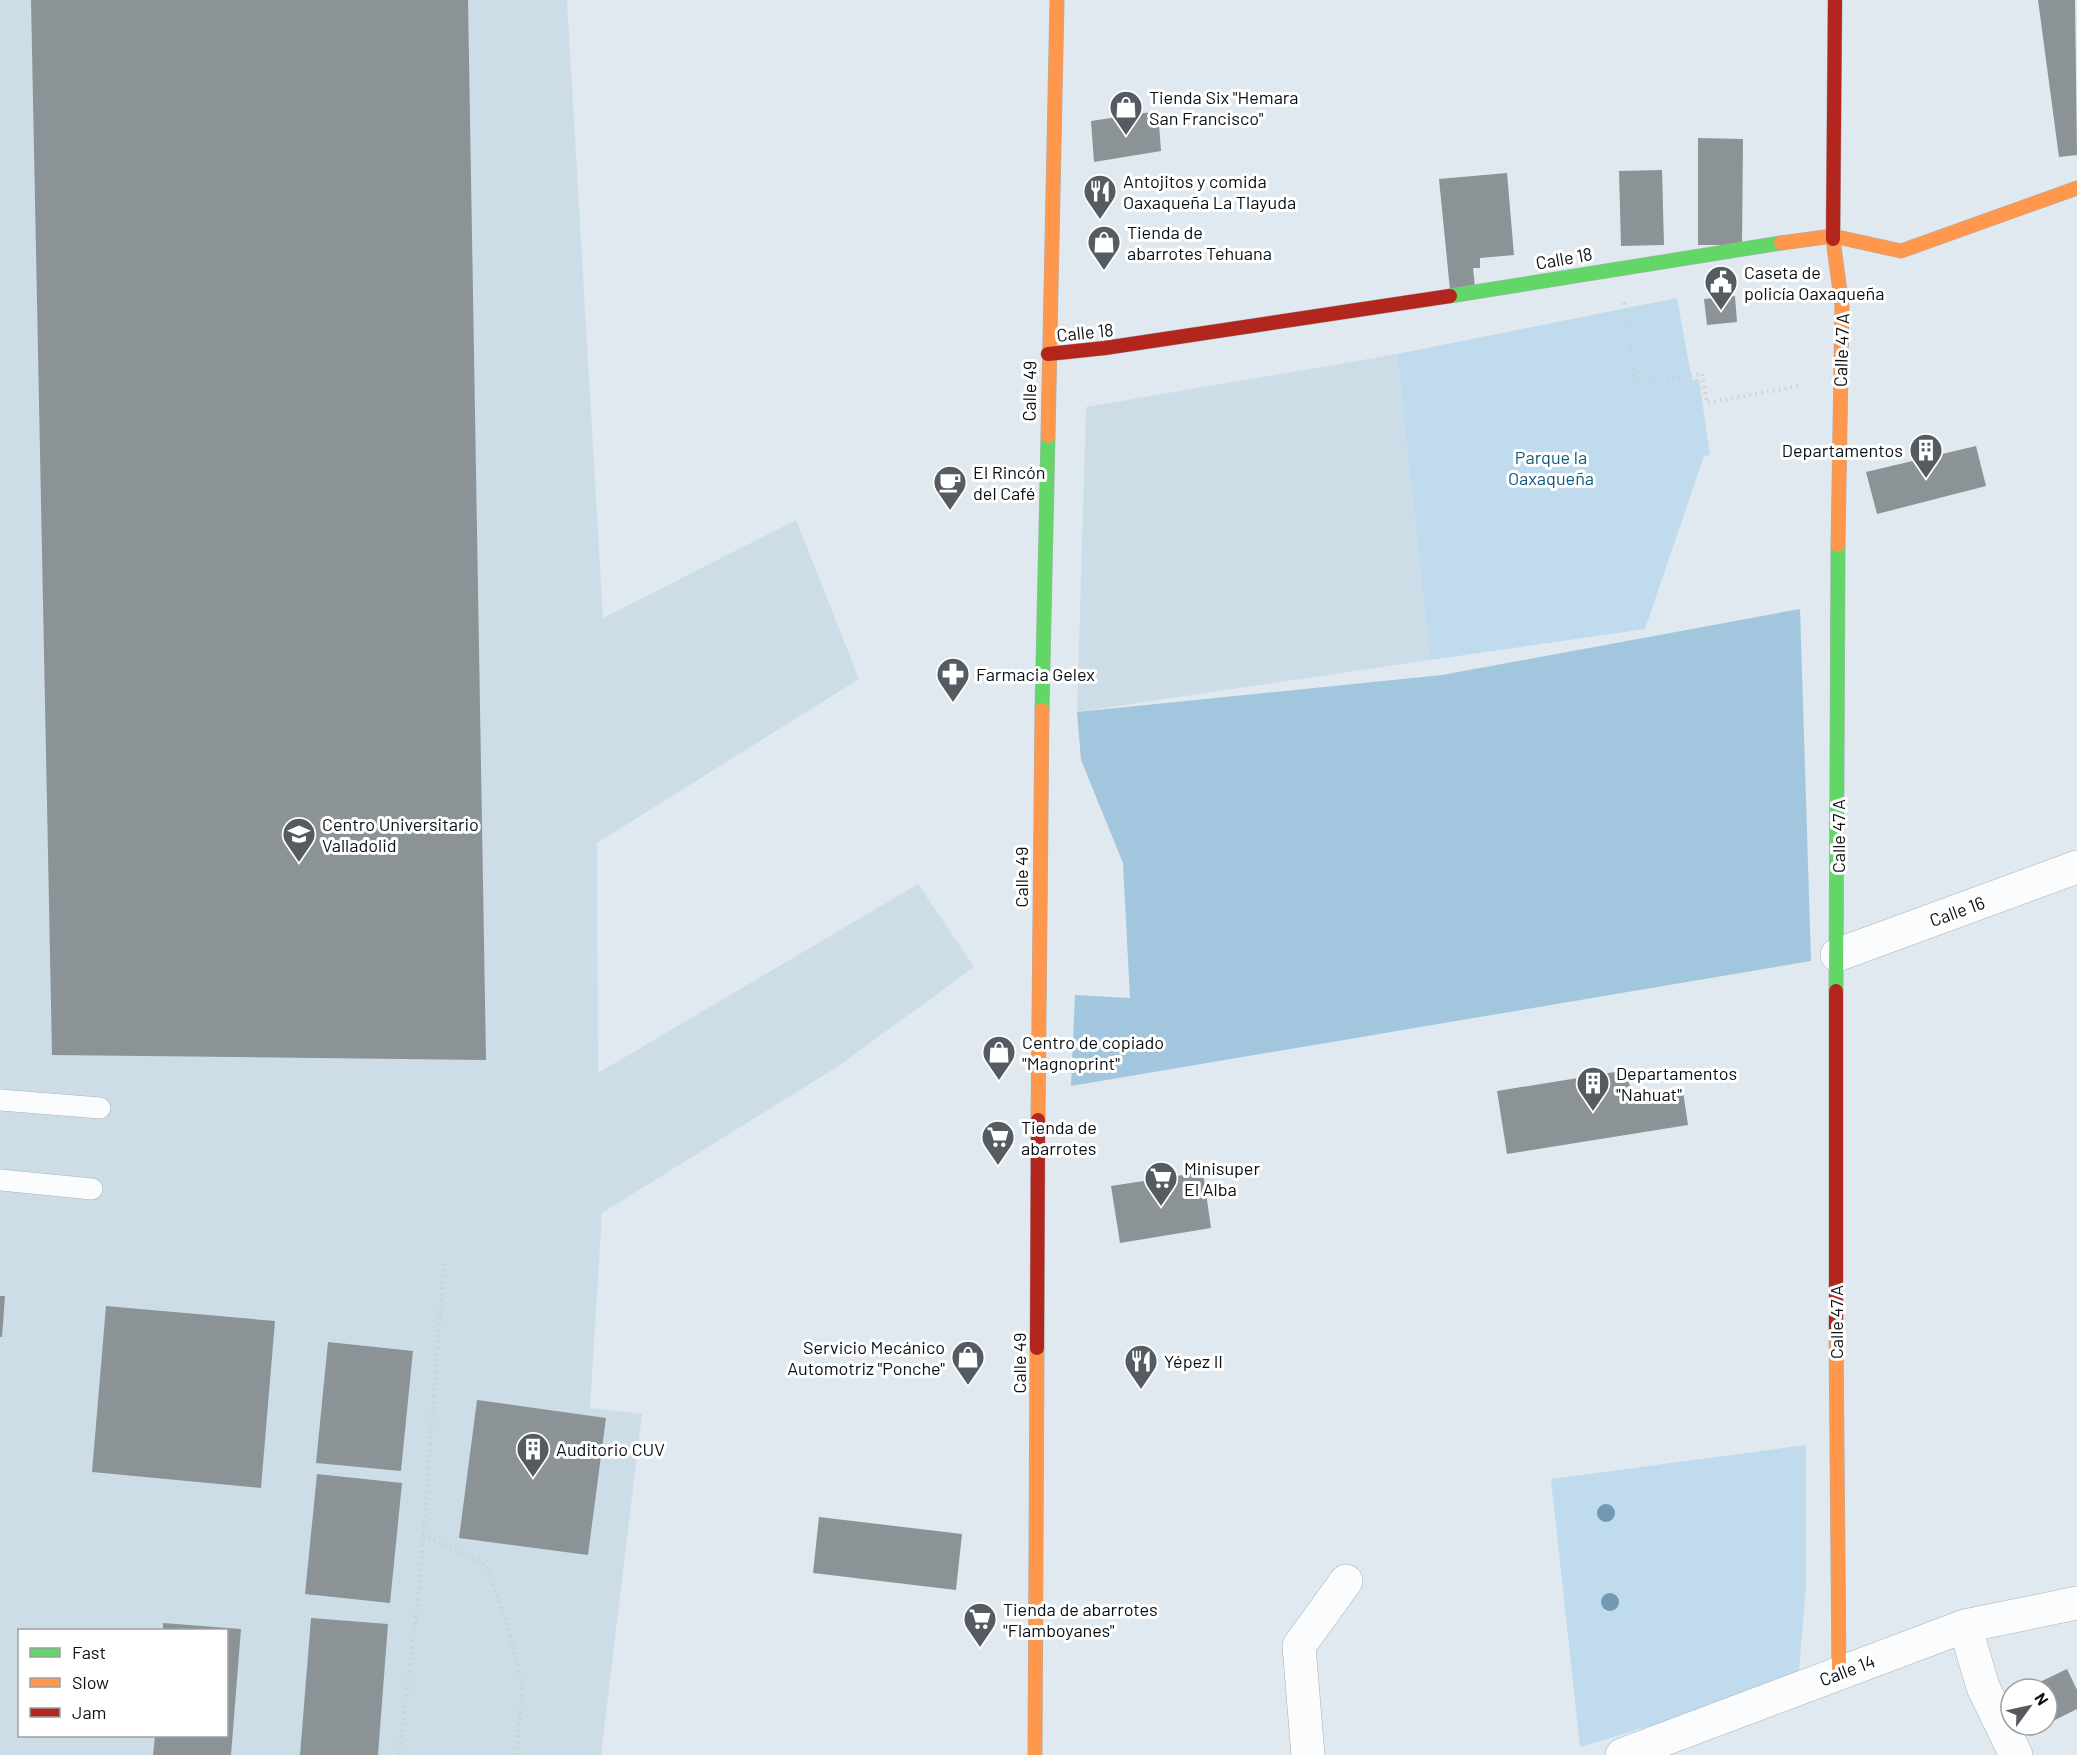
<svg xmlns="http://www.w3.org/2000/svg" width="2077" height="1755" font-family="Barlow,sans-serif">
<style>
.built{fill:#cddde8;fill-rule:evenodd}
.green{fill:#c0dbee}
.forest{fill:#a1c6de}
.building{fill:#8c9397}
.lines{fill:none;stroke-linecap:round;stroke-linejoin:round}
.lane-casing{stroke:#aab1b5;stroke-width:22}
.street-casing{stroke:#aab1b5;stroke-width:34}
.fast-casing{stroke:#aab1b5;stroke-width:15}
.slow-casing{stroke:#aab1b5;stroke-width:15}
.jam-casing{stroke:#aab1b5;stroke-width:15}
.path{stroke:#ccd0d1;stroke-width:4;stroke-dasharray:1.5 4.5;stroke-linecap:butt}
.lane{stroke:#fafcfd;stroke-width:21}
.street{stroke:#fafcfd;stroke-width:33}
.fast{stroke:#63d668;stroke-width:14}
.slow{stroke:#ff974d;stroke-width:14}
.jam{stroke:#b3261e;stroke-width:14}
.tree{fill:#6f9ab2}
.labels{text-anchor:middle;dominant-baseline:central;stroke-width:6;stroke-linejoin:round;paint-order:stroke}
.poi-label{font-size:18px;fill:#0a0f13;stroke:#fff;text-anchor:start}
.street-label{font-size:18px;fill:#0a0f13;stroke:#fff}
.park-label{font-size:18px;fill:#125980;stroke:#fff}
</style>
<rect width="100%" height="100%" fill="#e0e9ef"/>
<path class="built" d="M0,0h567l36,618 193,-98 63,159 -262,164 1,230 320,-189 56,83 -137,100 -235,146 -12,195 52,6 -41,341h-601zM20,1630h206v106h-206z
M1397,354l33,306 -353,52 9,-305z"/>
<path class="green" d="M1677,298l15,82 7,-1 11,76 -6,1 -59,173 -215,31 -33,-306z
M1806,1445v143l-8,93 -218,66 -29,-268z"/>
<path class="forest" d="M1800,609l11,352 -740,125 4,-91 55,3 -7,-135 -42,-103 -4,-48 365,-37z"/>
<path class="building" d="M31,0h437l18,1060 -434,-5z
M2038,0h37l2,155 -18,2z
M1158,111l3,40 -67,11 -3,-41z
M1698,138l45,1 -1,106h-44z
M1662,170l2,75 -43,1 -2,-75z
M1507,173l7,82 -34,3v10h-7l2,19 -25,3 -11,-111z
M1735,296l2,26 -30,3 -3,-26z
M1976,446l10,40 -109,28 -11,-42z
M1627,1070l5,29 51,-8 5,34 -181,29 -10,-63z
M1203,1172l8,56 -91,15 -9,-57z
M0,1296h5l-3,41h-2z
M106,1306l169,15 -14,167 -169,-16z
M328,1342l85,9 -12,120 -85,-8z
M477,1400l129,18 -18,137 -129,-17z
M317,1474l85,9 -12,120 -85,-9z
M819,1517l143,17 -6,56 -143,-17z
M311,1618l77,6 -10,131h-78z
M163,1623l78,6 -10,126h-78l2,-19h71v-106h-63z
M2067,1669l10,21v19l-30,15v-35h-22z"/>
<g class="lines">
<defs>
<path id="lane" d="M0,1100l100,8
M0,1180l92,9"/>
<path id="street" d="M1837,955l240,-88
M1965,1626l18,61 33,68
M1308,1755l-9,-109 47,-65
M1622,1755l343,-129 112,-23"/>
<path id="fast" d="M1450,296l331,-53
M1042,710l6,-274
M1836,991l2,-446"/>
<path id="slow" d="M1833,239l9,68 -4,238
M1781,243l52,-7 68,15 176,-63
M1048,436l9,-436
M1038,1120l4,-410
M1836,1331l3,342
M1035,1755l2,-407"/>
<path id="jam" d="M1833,239l2,-239
M1048,354l57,-6 345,-52
M1836,991v340
M1037,1348l1,-228"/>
</defs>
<use href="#lane" class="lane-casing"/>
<use href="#street" class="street-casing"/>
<use href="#fast" class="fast-casing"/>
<use href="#slow" class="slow-casing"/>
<use href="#jam" class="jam-casing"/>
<path class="path" d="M1624,303l11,81 67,-10 5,29 96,-18
M423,1535l63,30 21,59 15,63 -5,68
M399,1755l20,-164 25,-328"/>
<use href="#lane" class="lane"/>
<use href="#street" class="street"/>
<use href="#fast" class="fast"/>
<use href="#slow" class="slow"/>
<use href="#jam" class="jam"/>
</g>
<g class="tree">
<circle cx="1606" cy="1513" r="9"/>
<circle cx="1610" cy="1602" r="9"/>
</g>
<defs>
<symbol id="shop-pin" viewBox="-11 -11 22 30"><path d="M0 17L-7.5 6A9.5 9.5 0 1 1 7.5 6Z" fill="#555b60" stroke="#fff"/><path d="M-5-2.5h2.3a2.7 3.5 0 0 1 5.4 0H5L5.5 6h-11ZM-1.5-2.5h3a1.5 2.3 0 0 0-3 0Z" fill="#fff"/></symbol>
<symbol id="restaurant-pin" viewBox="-11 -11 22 30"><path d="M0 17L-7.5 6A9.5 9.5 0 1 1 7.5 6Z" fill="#555b60" stroke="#fff"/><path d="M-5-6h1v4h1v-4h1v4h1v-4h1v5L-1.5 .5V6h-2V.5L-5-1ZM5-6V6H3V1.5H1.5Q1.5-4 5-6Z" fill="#fff"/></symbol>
<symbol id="civic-pin" viewBox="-11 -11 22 30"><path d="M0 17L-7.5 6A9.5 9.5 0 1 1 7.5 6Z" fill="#555b60" stroke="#fff"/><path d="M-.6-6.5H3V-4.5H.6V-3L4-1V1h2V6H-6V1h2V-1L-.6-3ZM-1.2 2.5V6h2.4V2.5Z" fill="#fff"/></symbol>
<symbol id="building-pin" viewBox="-11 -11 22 30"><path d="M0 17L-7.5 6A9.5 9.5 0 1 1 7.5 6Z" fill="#555b60" stroke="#fff"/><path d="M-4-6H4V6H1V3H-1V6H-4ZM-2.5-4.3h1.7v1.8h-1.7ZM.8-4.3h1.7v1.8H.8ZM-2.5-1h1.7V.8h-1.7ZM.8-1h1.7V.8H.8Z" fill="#fff"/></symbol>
<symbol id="cafe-pin" viewBox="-11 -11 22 30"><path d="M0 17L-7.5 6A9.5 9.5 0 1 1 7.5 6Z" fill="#555b60" stroke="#fff"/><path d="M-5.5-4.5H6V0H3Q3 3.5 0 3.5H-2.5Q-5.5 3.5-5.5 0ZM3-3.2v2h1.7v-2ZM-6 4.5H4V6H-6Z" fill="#fff"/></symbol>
<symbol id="pharmacy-pin" viewBox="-11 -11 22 30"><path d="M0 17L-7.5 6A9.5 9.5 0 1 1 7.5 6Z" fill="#555b60" stroke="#fff"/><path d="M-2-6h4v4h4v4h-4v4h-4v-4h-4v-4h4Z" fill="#fff"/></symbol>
<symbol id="university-pin" viewBox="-11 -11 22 30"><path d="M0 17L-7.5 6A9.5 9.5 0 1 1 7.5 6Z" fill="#555b60" stroke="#fff"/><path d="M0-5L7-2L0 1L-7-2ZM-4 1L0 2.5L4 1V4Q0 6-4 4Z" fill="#fff"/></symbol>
<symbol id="supermarket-pin" viewBox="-11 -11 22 30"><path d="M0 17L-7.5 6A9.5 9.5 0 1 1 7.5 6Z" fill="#555b60" stroke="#fff"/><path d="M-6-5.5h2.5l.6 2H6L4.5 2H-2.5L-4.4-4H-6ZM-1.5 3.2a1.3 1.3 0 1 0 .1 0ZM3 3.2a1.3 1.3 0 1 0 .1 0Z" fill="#fff"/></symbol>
</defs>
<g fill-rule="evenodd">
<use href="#shop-pin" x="1107" y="88" width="38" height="52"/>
<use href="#restaurant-pin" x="1081" y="172" width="38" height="52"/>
<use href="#shop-pin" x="1085" y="223" width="38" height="52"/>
<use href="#civic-pin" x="1702" y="263" width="38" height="52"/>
<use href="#building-pin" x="1907" y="431" width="38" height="52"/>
<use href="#cafe-pin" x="931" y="463" width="38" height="52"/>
<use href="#pharmacy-pin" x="934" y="655" width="38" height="52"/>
<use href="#university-pin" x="280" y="815" width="38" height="52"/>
<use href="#shop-pin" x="980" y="1033" width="38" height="52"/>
<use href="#building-pin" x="1574" y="1064" width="38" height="52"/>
<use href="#supermarket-pin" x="979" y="1118" width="38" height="52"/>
<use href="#supermarket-pin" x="1142" y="1159" width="38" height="52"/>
<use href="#shop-pin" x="949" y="1338" width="38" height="52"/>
<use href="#restaurant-pin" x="1122" y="1342" width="38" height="52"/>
<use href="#building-pin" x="514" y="1430" width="38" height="52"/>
<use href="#supermarket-pin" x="961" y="1600" width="38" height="52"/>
</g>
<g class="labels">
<g class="poi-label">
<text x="1149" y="97">Tienda Six "Hemara<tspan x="1149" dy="21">San Francisco"</tspan></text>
<text x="1123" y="181">Antojitos y comida<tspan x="1123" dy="21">Oaxaqueña La Tlayuda</tspan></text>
<text x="1127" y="232">Tienda de<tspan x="1127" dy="21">abarrotes Tehuana</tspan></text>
<text x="1744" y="272">Caseta de<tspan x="1744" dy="21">policía Oaxaqueña</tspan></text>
<text x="1903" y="450" text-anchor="end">Departamentos</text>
<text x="973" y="472">El Rincón<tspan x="973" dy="21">del Café</tspan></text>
<text x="976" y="674">Farmacia Gelex</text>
<text x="322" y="824">Centro Universitario<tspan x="322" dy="21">Valladolid</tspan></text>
<text x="1022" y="1042">Centro de copiado<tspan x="1022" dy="21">"Magnoprint"</tspan></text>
<text x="1616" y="1073">Departamentos<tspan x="1616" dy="21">"Nahuat"</tspan></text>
<text x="1021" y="1127">Tienda de<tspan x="1021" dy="21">abarrotes</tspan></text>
<text x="1184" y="1168">Minisuper<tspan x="1184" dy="21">El Alba</tspan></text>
<text x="945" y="1347" text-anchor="end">Servicio Mecánico<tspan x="945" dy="21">Automotriz "Ponche"</tspan></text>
<text x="1164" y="1361">Yépez II</text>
<text x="556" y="1449">Auditorio CUV</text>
<text x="1003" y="1609">Tienda de abarrotes<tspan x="1003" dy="21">"Flamboyanes"</tspan></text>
</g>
<g class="street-label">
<text transform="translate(1564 258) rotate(-10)">Calle 18</text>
<text transform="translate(1085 332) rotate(-6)">Calle 18</text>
<text transform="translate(1841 350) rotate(-88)">Calle 47 A</text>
<text transform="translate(1029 391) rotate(-89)">Calle 49</text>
<text transform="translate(1838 836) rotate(-90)">Calle 47 A</text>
<text transform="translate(1021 877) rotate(-90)">Calle 49</text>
<text transform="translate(1957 911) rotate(-20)">Calle 16</text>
<text transform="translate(1836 1322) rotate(-90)">Calle 47 A</text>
<text transform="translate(1019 1363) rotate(-90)">Calle 49</text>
<text transform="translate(1847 1670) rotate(-21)">Calle 14</text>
</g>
<g class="park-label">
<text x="1551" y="457">Parque la<tspan x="1551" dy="21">Oaxaqueña</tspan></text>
</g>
</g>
<rect x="18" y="1629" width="210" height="108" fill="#ffffff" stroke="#9d9fa1" stroke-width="1.5"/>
<rect x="30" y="1648" width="30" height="9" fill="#63d668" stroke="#9d9fa1" stroke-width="1.5"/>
<text x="72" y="1659" font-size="18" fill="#0a0f13">Fast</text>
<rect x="30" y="1678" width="30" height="9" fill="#ff974d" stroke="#9d9fa1" stroke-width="1.5"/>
<text x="72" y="1689" font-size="18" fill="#0a0f13">Slow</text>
<rect x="30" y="1708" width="30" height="9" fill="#b3261e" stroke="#9d9fa1" stroke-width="1.5"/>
<text x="72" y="1719" font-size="18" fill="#0a0f13">Jam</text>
<g transform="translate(2029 1707) rotate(57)"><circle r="28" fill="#ffffff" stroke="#9d9fa1" stroke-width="1.5"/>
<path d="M0-4.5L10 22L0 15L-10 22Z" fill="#555b60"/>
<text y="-9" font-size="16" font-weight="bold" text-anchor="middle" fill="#0a0f13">N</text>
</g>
</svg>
